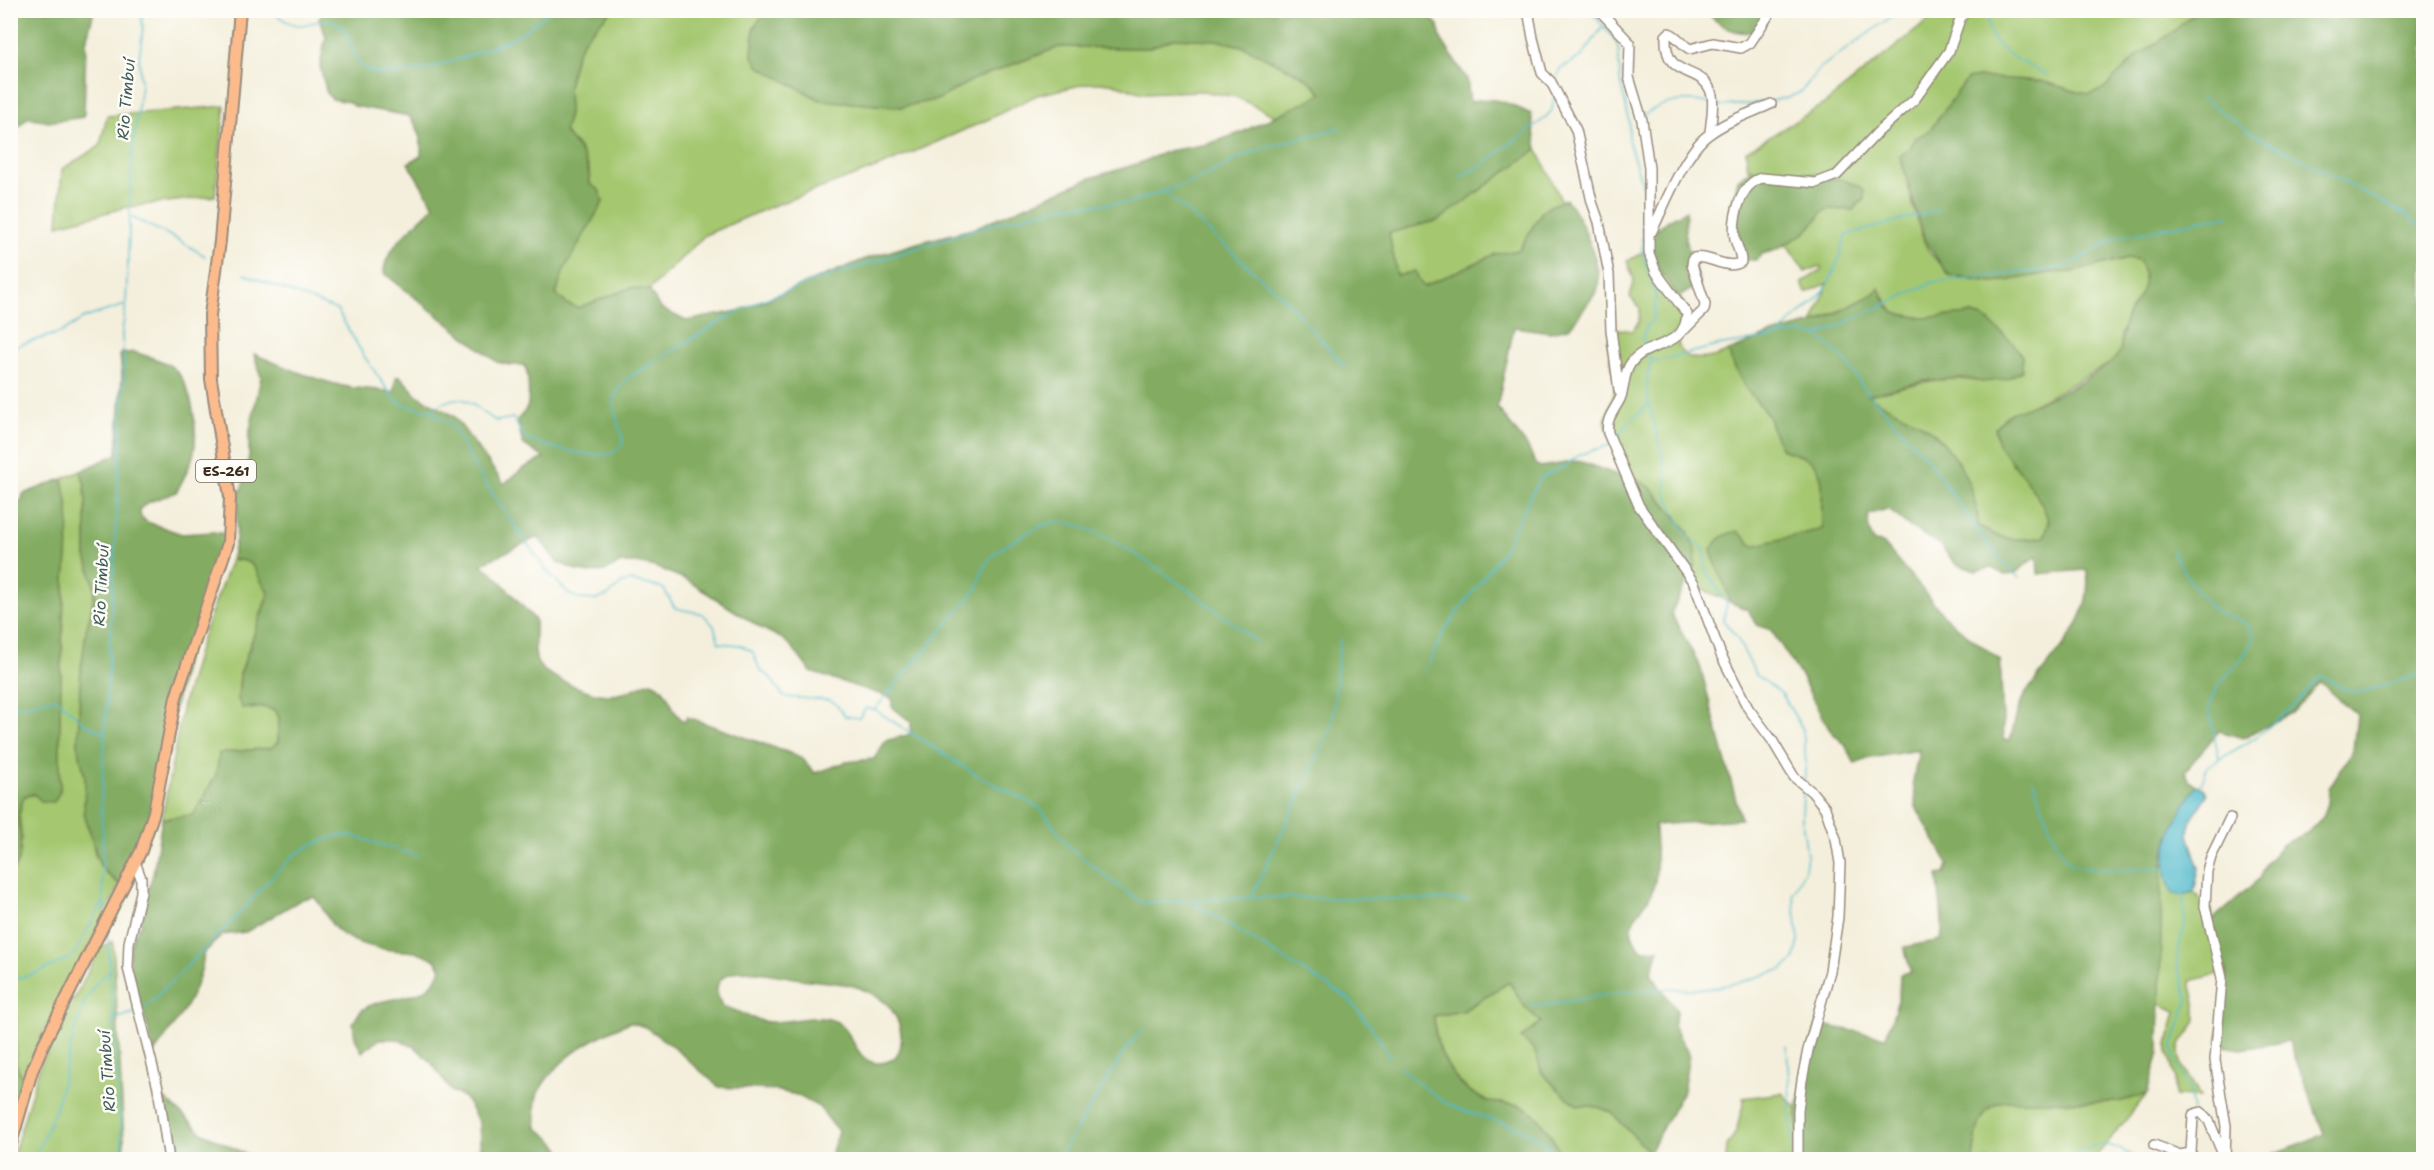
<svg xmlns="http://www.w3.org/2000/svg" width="2434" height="1170" font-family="'Shantell Sans',sans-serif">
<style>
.green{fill:#a4c770;stroke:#707847;stroke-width:1.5}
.forest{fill:#83ac62;stroke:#5f6b40;stroke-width:1.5;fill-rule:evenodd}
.water{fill:#50bacc;stroke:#467275;stroke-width:1.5}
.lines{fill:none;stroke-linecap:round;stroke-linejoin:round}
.stream{stroke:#50bacc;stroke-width:1.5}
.minor-casing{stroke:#988c7d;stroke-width:12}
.major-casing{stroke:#988c7d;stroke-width:14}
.minor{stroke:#fff;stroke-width:9}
.major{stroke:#fbbb8c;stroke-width:10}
.labels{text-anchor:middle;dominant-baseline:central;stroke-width:5;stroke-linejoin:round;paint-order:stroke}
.shield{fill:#fdfcf7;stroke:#75695f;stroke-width:1.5}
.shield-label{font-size:14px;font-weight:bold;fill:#3b2a1e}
.water-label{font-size:16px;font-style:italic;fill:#425c5b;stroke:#fdfcf7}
</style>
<rect width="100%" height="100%" fill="#fdfcf7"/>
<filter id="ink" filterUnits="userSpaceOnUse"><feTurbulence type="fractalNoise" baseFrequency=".0167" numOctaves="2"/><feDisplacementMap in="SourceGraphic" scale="12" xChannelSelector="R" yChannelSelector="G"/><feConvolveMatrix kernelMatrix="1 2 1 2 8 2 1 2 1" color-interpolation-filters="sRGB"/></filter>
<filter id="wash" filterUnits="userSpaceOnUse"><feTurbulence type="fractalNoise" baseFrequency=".008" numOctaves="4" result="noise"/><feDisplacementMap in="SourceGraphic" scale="24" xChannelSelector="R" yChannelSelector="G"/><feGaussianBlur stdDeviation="1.35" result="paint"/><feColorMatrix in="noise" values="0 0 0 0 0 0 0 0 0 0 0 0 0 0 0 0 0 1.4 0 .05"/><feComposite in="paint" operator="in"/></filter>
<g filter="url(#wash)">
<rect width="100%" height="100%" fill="#f4efdc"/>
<path class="green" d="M2092,10l13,8 18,-7h74l-23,20 -38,26 -31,31 -8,4 -7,2 -12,-2 -37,-11 -74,-2 -37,51 -14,8 -6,10 -10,8c10,27 16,75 30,97 6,7 14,13 19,22l44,7 57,-9 22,-1 56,-14 11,2 6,12v9l-5,18 -13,16 -6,19v17l-10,12 -80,43 -19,58c11,11 38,43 36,60 0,4 -3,9 -4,13 -25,4 -46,4 -66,-12v-11l-19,-50 -37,-39 -34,-17 -21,-13c42,-8 72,-22 116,-13l30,-39 -30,-26 -11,-3 -49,4 -29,-5 -11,-17 -11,-1 -60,29 16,-41 -22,10 -4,-10 20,-14 -2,-3 -15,6 -19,-28 19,-11 19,-22 4,-2 25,1 11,-11 -42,-24 -74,-6 -2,-18 78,-47 116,-93z
M611,11h160l-11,8 -2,46 62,35 81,7 38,-8 35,-20 85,-32 89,1 27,-10 41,2 26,6 61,30 10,8 9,11 -45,22 -41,-20 -35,-6 -58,2 -33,-10h-20l-53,12 -52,26 -104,45 -106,39 -70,30 -56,55 -19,-2 -52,20 -11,-4 -11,-10 7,-24 40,-68 -13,-17 -1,-17 -11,-21 -14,-15 5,-18 -1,-28 8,-31 8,-17z
M225,106l-10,90 -87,11 -70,18 4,-56 38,-23 7,-30z
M1537,149l25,53 -21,11 -22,37 -24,5 -72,32 -26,-11 -8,-43 50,-13z
M1651,248l34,58c-3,10 -7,22 -7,33 0,28 36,20 51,12l2,9 15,29 23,27 4,16 9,17c8,4 18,6 26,10 23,12 10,50 15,70l-70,17 -8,-9 -32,20 14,30 3,15 -34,-16 -5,-12 -4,-44 -27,-33 -39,-27 -16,-49 11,-34 -8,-44 5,-15 20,3 6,-10 1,-13 -10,-11 4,-17 -7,-19z
M81,471l4,14 1,20v51l9,32 -14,78 -3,80 7,30 1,47 5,11 4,21 11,18 14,12 -83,160 -14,36 -7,-17v-50l-5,-19 -1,-122 4,-4 8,-31 -3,-23 5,-19 36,-5c-1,-65 1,-129 4,-193 1,-40 10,-80 -2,-119z
M231,560c26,-2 25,14 38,31l-29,83 -2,25 12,10 13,-2 13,4 3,7 -1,24 -7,6 -51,5 -4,22 -23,41 -31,3 21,-115 19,-66z
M2163,860l5,18 13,17 13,-3 17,18v11l16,48 -1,3 -36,9c2,12 8,26 6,38 -3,13 -18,21 -17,34 1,17 16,29 21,44l-25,-1v-18l-7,-24v-10l8,-33 -16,-7v-101z
M113,941l12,218h-113l27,-91 61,-120z
M1509,982l16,25 16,15 -20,16 13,11 8,24 35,32 21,2 13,5 45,47h-95c-2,-13 -20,-41 -32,-49 -12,-8 -28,-5 -41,-9 -34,-12 -54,-51 -54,-85l29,-5z
M1782,1093l15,15 2,51 -73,1 1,-14 9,-14 8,-31 -1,-3z
M2147,1094l-53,65 -121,1c3,-24 4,-54 32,-59l112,1z"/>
<path class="forest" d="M10,11h84l-8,31 -2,75 -36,5 -19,-5 -18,16z
M323,11h288l-26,27 -9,17 -8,31 1,28 -5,18c16,17 25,28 26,52l9,6 4,12 -39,68 -8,24 11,10 11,4 52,-20 19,2 11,18 26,13 52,-10 130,-53 53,-16 51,-13 118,-51 47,-14 31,-13 40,-7 32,-11 82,-39 -9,-10 -10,-8 -61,-30 -26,-6 -40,-2 -28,10 -89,-1 -85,32 -35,20 -38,8 -81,-7 -62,-34 -6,-12 2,-26 6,-9 11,-8h652l15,14 3,14 26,40 3,23c22,-8 40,2 61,12l6,35 -98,71 -50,13 8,43 18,-5 8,16 72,-33 24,-4 22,-37 7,-6 18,-8c14,16 39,71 31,92 -1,2 -25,34 -28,37l-19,4 -36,-5 -17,80 30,39 9,18 4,3 39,-6 41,15 1,-6 29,17 9,10 28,33 9,21 -1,15 -24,47 29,53 41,153 -86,6c0,21 5,50 -4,69 -5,12 -17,19 -19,32 -2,9 3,18 10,24l17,-1 -8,25 26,37 -4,14 16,30 -6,36 -34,61 -38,-40 -13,-5 -20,-2 -14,-10 -22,-22 -8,-24 -13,-11 20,-16 -16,-15 -16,-25 -46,29 -29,5c0,34 20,73 54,85 13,4 29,1 41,9 12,8 30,36 32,49h-731l8,-28 -19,-24 -22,-12 -23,-5 -55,-3 -47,-41 -27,-19 -15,-5c-34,14 -73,36 -91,69 -6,12 -3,25 -2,37 13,9 22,17 28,31h-84l-2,-36 -14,-25 -14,-7 -20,-29 -16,-15 -18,-8h-17l-18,13 -7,-14 -2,-15c2,-3 5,-9 8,-12 23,-19 68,-5 80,-42 -2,-4 -5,-9 -9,-11 -12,-8 -27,-6 -41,-8 -17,-2 -35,-6 -49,-16 -14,-9 -17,-26 -28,-37l-12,2 -56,33 -24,3 -18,18c-3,39 -29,71 -51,101 -2,-40 -43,-96 -11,-130l-3,-6 14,-44 9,-55 31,-4 23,-40 3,-22 52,-5 7,-6 1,-24 -3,-7 -13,-4 -21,1 -4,-9 2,-24 29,-83c-16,-14 -7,-34 -38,-32l5,-21 3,-44 6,-16 4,-24v-20l12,-58 -7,-23c29,12 58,25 89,32 16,4 38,2 51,7l2,-16 4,-1 17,19 37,21 50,68 20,-16 20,-10 -21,-14 -6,-24c4,-5 10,-9 11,-16 1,-9 1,-33 -4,-39h-14l-13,-3 -113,-89c-1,-24 34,-50 50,-67l-26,-43 13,-7c1,-17 -1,-27 -12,-40l-55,-10 -5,-4 -17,-3 -5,-5 -7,-28 6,-30 -7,-17zM538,537l19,25 21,9 13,2 14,-2 16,-8h16l18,4 32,13 74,48 20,10 10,8 20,26 81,26v9l19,15v12l-26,7 -11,18 -28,3 -31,11 -12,-14 -16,-7 -100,-35 -2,5c-17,-11 -12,-32 -34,-40 -13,4 -26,13 -40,13 -16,1 -67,-18 -74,-33 -4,-11 -1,-29 -2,-42l-42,-47 -12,-9zM738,971c22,0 41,4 63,8 18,3 47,3 63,11 8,3 21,11 26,18 15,18 19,56 -13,55 -22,-1 -24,-33 -40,-41 -19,-10 -47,1 -68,0 -17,-1 -30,-12 -47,-16 -10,-20 -5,-30 16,-35z
M1706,11h66l-17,26 -4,-5c-17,3 -34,-8 -45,-21z
M2197,11h226v1148h-162l63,-25 -35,-93 -47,8 -21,-3 -3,-4 9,-73 -16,-48 49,-43 6,-15 17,-19 24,-11 16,-16 5,-14 1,-15 24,-38 4,-35 -37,-33 -28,31 -49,25 -24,-7 -34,40 5,11 7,3 -28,51 -7,30 -3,187 -12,41 -29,8 -113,-1c-28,5 -29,35 -32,58h-174l-2,-51 20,-84 69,13 13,-40 1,-23 11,-2 -7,-25 37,-7c4,-22 -3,-43 -3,-65l7,-1 3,-10 -32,-57 -3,-26 6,-31 -49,8 -15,6 -9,-18 -16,-16 -8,-13 -21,-41 -30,-46 -14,-5 -9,-15 -18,-8c-4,-19 -15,-35 -19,-53 8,-11 15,-16 27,-18l15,15 70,-17c-5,-20 8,-56 -14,-69 -7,-5 -19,-7 -27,-11l-9,-17 -4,-16 -23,-27 -15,-29 -2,-9 39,-16 53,-14 51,-26 7,-7 7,16 8,9 29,5 49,-4 11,3 30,26 9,13v15l-16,8 -23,3 -20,-4 -40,3 -55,14c17,12 35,18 53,29 32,20 56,63 57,101 20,16 41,16 66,12l5,-15 -7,-18 -19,-28 -25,-31 -3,-17c4,-4 8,-10 13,-13 7,-5 17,-7 25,-10 20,-8 77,-35 86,-52 5,-9 1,-27 9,-39 13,-22 23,-27 11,-54l-11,-2 -56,14 -22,1 -44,8 -13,1 -44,-7 -24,-33 -25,-86 10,-8 6,-10 14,-8 37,-51 11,-2 63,4 37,11 12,2 7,-2 8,-5 31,-30 38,-26zM1888,509l22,18 28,16 18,21 20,7 16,-3 13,7 9,-1 23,-18 1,18 48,-4 1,2c7,54 -36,83 -63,124 -7,12 -10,30 -14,44h-6l-4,-80 -52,-40 -65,-77 -9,-1c-5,-10 -7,-17 -5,-28z
M1753,169c23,1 96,5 111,21v9l-11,11 -25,-1 -4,2 -19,22 -29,17 -14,4 -6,6h-11v-12l-12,-16 -2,-24 7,-28z
M1686,210l-1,29 15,45 -21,13c-11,-16 -37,-44 -25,-65 6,-9 23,-16 32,-22z
M134,352c11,4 25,7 35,13 23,14 32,69 23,94 -2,6 -12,28 -16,33 -8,6 -54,11 -29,30l35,12 31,-2 14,2 -38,110 -33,150 -12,38 -24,53 -20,-19 -16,-53 1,-37 -7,-29 2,-68 6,-49 8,-27 1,-15 -9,-32v-51l-1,-20 -4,-14 36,-17 5,-79 -2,-21z
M62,479c13,39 3,79 2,119 -3,64 -5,128 -4,193l-6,11 -13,-1 -7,-7 -10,2c-2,6 -5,14 -5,20 -1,21 8,37 -8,57v-367l11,-6 1,-6z
M11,995l5,19v50l7,17 -12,37z
M163,1097l40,36 53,26h-82z"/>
<path class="water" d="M2197,785l8,4 2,6 -17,26 -1,17 10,30 -5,24 -13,3 -8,-1c-20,-39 3,-76 24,-109z"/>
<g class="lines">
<path class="stream" d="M270,10c9,6 17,14 28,15 13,0 29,-10 41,-1 14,11 9,34 28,46 28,16 128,-21 154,-37 11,-7 20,-15 30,-23
M1589,10l24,27 5,9 2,33 9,42v22l14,44 -1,64 14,46 -3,23 -7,7 -4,12 3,9
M1992,10c-18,34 33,54 56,65
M1555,80l5,-11 22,-13 20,-28
M2201,97l51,36 151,80 21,16
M1772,101l17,-4 12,-5 19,-24 81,-58
M1715,105l8,1 38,-3
M1644,115c20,-14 40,-17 64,-12
M1459,177l20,-10 65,-48 8,-9 2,-13
M1165,192l121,108 59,67
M131,217l46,22 28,17
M244,274l93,36 27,46 30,43 10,6 27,6 22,15 22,42 41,60 32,44 21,22 11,5 16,1 13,-5 13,-12 9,-2 32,7 12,20 28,6 11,12 5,17 21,2 13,7 7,19 9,5 15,21 44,3 7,3 10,13 14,2 7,-10 9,2 100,64 65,34 29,39 50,40 24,16 109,-6 216,3
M1779,336c11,-18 31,-27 44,-44 13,-18 16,-37 23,-57l92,-25
M1818,336l30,27 14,23 65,73 64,90 28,29
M10,351l9,-6 43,-13 22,-14 41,-13
M1647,355l4,5 -5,24 3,20 17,65v25l20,39 18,16 2,9 -2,10 23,36 -4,16 13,16 20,39 26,19 21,36 3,33 -2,19
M1652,360l5,1 60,-15 83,-13 17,3 116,-54 126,-14 16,-6 39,-24 115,-23
M432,410c32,-24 37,-5 64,11l17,-3 12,21c19,6 95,32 98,1 -7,-25 -18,-42 5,-62l93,-57 38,-20 55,-20 173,-56 79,-19 63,-3 71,-24 41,-22 26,-10 73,-19
M1617,441l3,-8 28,-29
M2171,549c12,20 25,46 44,61 12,10 32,7 38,24 -4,30 -41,43 -44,76l10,48
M1424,673l22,-45 57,-77 37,-73 25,-12 14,-11 31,-10
M10,708l46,-10 30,27 18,8
M875,709l102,-120c7,-30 14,-36 40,-50 12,-7 24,-15 38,-17 44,-5 165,91 202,120
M2033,781c7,18 23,71 36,81 16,13 76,7 97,5
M2200,787l8,-21 47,-28 36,-30 30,-32 30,16 7,1 66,-20
M2183,893l2,32 -7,24 -1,15 10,33 -1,9 -13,40 1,13 15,29 4,22
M1252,896l80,-170 8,-88
M1191,902l157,96 27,34 15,25
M105,913c-6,-35 0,-70 -4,-105l23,-434 -2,-41 4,-29 6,-147 9,-73 -2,-25 4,-30 -2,-19
M107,930l16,230
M10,980l24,-6 38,-17 31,-54
M1530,1005h17l76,-13 36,-3h48l38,-8 38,-12 11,-9 5,-19 -6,-47 12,-25 2,-14 -5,-35 1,-30
M143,1010l92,-92 36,-40 22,-22 18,-11 25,-9 14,-1 68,21
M115,1019l19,-6
M1787,1046l6,110
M1399,1066c17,15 33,30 53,40 24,11 50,14 75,26 13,6 25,18 37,28
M551,1148l2,12
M34,1160l22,-52 16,-68 13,-38 11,-19 14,-13
M1057,1160l69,-111 18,-21
M2058,1160c37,-12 42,-27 80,0
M2179,1160v-1"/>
</g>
</g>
<g filter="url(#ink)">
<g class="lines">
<defs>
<path id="minor" d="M1528,10l5,28 9,35 9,9 25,48 16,72 7,20 10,52 2,56 8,61
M1599,10l31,33 -1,34 13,43 7,48v85l7,19 31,42c-1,35 -41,27 -56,49 -8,10 -6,25 -11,36 -6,12 -15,21 -12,34l31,73 55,77 27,72 27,53 24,32 22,37 18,15 13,16 11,31 4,24 -2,54 -8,54 -22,79 -6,30 -4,30v50
M1710,133c1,-12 4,-27 2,-38 -8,-32 -48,-12 -46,-59l3,-3c8,2 13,12 21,16l23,-6 28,5 9,-5 22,-33
M1652,231c13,-27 33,-79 56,-96 18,-14 43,-22 63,-31
M1685,329l19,-19 1,-6 -13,-39 1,-7c15,-4 34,13 48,4 0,-9 -4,-15 -6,-23 -3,-20 5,-56 27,-61l54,5 21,-8 41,-43 37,-33 34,-48 11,-32 6,-9
M135,862l6,16v14l-12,51 -1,25 30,120 11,72
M2154,1145l26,10 11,-2 2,-36 1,-3 7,-2 8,9 15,36
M2225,1160l1,-34 -11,-66 7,-82 -17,-72 2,-35 4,-14 19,-39"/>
<path id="major" d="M10,1147l22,-76 11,-26 98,-194 13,-39 22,-115 52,-154 2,-46 -19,-118 -1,-64 10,-74 20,-231"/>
</defs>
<use href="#minor" class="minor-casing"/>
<use href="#major" class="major-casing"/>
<use href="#minor" class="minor"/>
<use href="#major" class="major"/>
</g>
</g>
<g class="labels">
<rect class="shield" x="196" y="460" width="60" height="22" rx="4.5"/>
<g class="shield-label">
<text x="226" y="471">ES-261</text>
</g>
<g class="water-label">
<text transform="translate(126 99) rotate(-85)">Rio Timbuí</text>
<text transform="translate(101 585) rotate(-87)">Rio Timbuí</text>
<text transform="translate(107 1071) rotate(-94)">Rio Timbuí</text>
</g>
</g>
<rect width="2434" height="1170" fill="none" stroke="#fdfcf7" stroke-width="36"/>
</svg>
